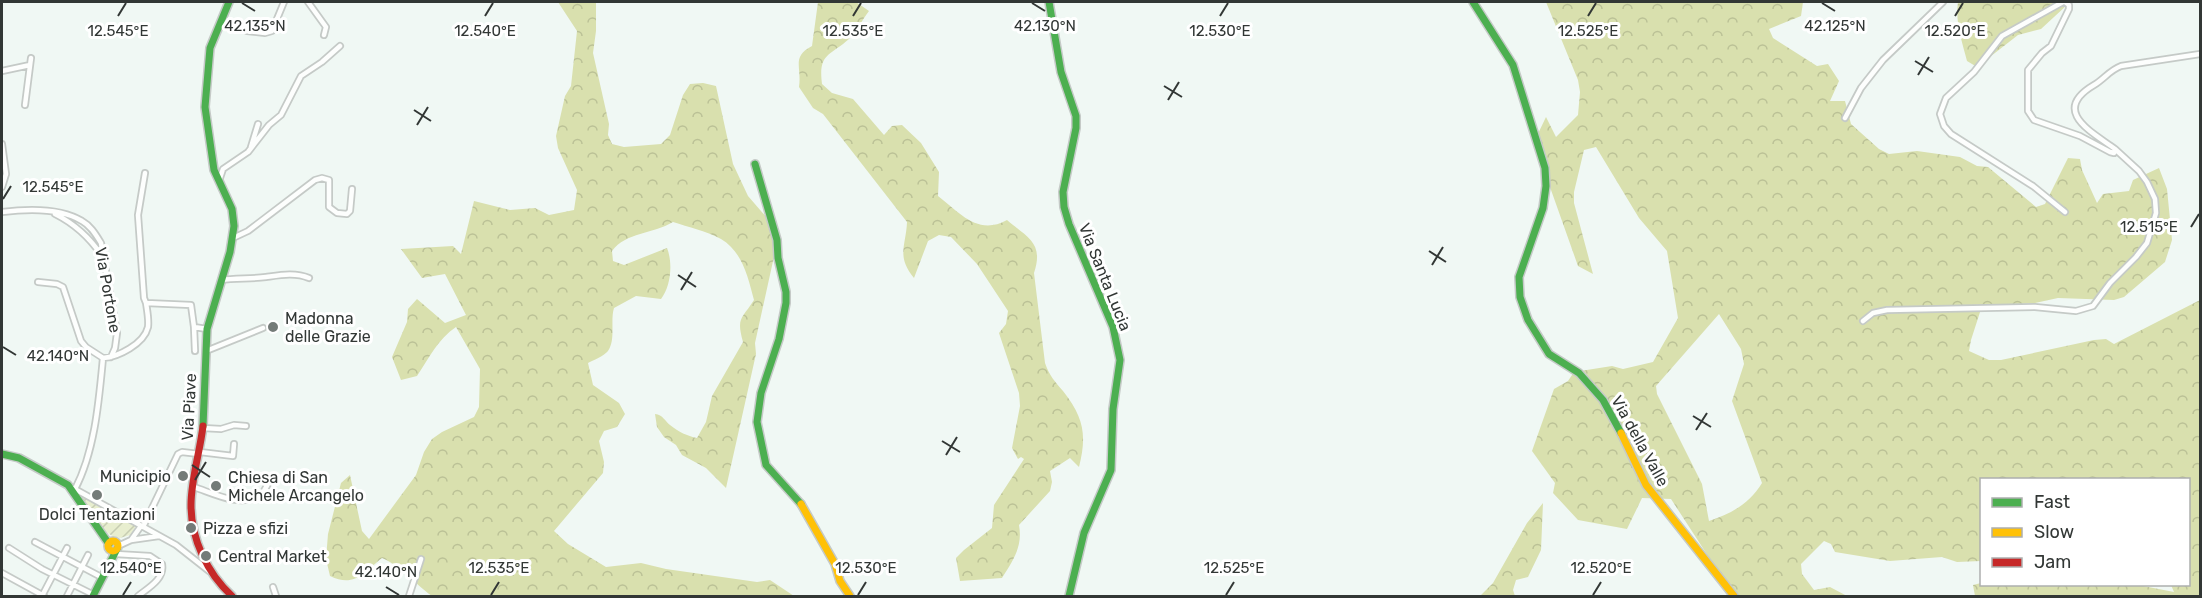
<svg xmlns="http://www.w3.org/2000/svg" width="2202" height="598" font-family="Rubik,sans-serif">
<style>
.forest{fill:url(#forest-crowns);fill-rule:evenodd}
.garden{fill:url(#garden-furrows)}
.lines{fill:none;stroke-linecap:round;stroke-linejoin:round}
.street-casing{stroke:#c5cac7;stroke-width:8}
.fast-casing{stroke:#c5cac7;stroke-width:10}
.slow-casing{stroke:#c5cac7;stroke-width:10}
.jam-casing{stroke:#c5cac7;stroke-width:10}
.street{stroke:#fdfefd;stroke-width:4.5}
.fast{stroke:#4caf50;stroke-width:7}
.slow{stroke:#ffc107;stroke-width:7}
.jam{stroke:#c62828;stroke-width:7}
.ticks{fill:none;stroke:#323735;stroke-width:2}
.poi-dot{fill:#747b78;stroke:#fff;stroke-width:2}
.labels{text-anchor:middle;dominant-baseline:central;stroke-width:6;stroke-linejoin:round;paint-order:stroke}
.street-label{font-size:16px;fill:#323735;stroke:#fff}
.poi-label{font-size:16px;fill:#323735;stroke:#fff;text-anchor:start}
.ticks-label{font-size:15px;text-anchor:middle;fill:#323735;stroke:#fff;stroke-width:6;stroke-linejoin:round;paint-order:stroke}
</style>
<defs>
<pattern id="forest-crowns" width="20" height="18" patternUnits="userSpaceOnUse" patternTransform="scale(1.5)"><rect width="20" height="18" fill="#d9e0ae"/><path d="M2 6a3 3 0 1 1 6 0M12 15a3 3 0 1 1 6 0" fill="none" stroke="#bbc196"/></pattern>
<pattern id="garden-furrows" width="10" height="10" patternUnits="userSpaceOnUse" patternTransform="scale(1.5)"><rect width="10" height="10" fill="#e8eecf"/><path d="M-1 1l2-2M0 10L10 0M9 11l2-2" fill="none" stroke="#c7cdb2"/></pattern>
</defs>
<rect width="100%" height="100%" fill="#f0f8f4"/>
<path class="forest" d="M558,2h38v29l-3,22 16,71 -1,11 4,9 12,3 37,-3 9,-9 13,-40 7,-11 13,-1 13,3 17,78 15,32 20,23 9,24 -22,100 1,11 -30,134 -20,-20 -24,-13 -6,-10 -12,-8 -7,-10 -2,-13c8,1 10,7 15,11 9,7 17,11 27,13l9,-16 6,-26 31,-54c-7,-25 -1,-23 11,-42 -6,-22 -11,-48 -33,-61 -14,-8 -33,-12 -48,-17 -20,12 -47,10 -61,29l1,10 11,4 43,-17c6,15 4,38 -6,51l-25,-3 -22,12c-4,13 2,31 -6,43 -4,5 -14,9 -20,12l5,22 26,18 6,11 -8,13 -13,4 -5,10 5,21 -1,11 -49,58 14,13 38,23 35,-4 25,6 91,13 13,-2 24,16h-362c-20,-14 -26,-27 -50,-38 -19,15 -28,30 -52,18l-4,-17 2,-25 13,-51 9,-8 12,56 7,8 47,-64 8,-23 8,-13 10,-7 32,-15 5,-10 1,-38 -24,-42c-18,12 -27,31 -39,49l-16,4 -9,-23 15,-35 1,-13 9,-10 28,24 21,-8 -21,-41 -23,4 -21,-29 52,-3 8,8 13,-53 36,9 25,-2 14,7 25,-5 3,-20 -19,-42 -2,-12 9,-40 6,-10 6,-55z
M818,2h38l13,9c-7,9 -12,20 -20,28 -19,17 -31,14 -27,45l10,9 21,6 31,36 8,-9 10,-1 19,18 18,29 -1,24c22,17 40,40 69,24 21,18 37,23 27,53l11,90c4,12 10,19 18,28 21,27 24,44 16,76l-9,-9 -20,13 2,11 -2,9 -31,34c4,22 -6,35 -17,53l-42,3 -4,-23 8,-8 28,-22 2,-23 30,-46 -3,-2 -3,2 -6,-11 8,-42 -1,-13 -20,-60 7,-9 2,-13 -31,-47 -26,-27 -12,-2 -11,6 -14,37c-18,-22 -8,-32 -7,-56l-84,-108 -10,-6 -14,-21c3,-20 -8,-30 13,-41z
M1546,2h257l-2,14 -32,13 4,9 44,28 11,-2 11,17 -9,20h15l6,23 28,25 10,5 28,-3 43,6 17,9 11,1 48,40 9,-3 23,-46 12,1 2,11 15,33 6,-9 26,-3 4,-11 26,-12 8,21 5,51 -7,22 -41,35 -10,3 -56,-2 -23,5 -41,3 -13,3 -10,31 -2,11 20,9h12l93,-20 12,-1 8,5 86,-44v296h-225l-2,-11 8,-2 1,1h151l41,8 -3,-7 17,-1v-104h-206l-1,81 -24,1 -15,-5 -52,4 -55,-9 -4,-8 -7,-3 -23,23 1,10 12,16 16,-3 17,9h-113l-63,-97 -29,-1 -15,31 -49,-9 -25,-27 2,-10 -23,-32 22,-62 14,-8 6,-9 38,-6 11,3 30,-7 25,-44 -11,-67 -28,-33 -43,-71 -12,3 -10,42v11l19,71 -15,-8 -44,-124 12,-25 10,20 22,-22 2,-23 -2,-12zM1719,314l22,35 3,15 -12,37 30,82c-12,20 -31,31 -53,38l-7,-37 -45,-90 -1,-8z
M1958,2h109v3l-26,24 -23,6 -41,32 -10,-6c-5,-20 -12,-39 -9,-59z
M1543,503l-2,47 -13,27 -12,3 -3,10 2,6h-35l13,-13 34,-60z"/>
<path class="garden" d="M85,497l51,29 -6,9 -10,3c-18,-2 -28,-25 -38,-39z"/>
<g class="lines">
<defs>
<path id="street" d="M308,2l18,25 -2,8
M2063,2l-61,34 -28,36 -28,26 -6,16 4,12 7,8 82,52 32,26
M2065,2l4,3v4l-18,37 -9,7 -14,17v41l6,9 46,16 30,16 4,1 1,-4c-23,-17 -65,-38 -21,-64 10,-6 16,-15 27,-19l79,-12
M247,31l18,2 7,-2 12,-29
M2,71l28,-6
M25,105l6,-47
M1845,118l16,-30 22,-28 60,-58
M2,144l4,30 -4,13
M251,147l7,-23
M145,173l-7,42 6,83 2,5 45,2 3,22 13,2
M220,178l3,-9 25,-17 21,-27 12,-10 20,-39 21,-14 18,-16
M2,212c24,-3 59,-4 80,9 9,5 14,14 19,22l16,90 -2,15 -4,9
M55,214c20,10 35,24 47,42
M233,238l15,-7 67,-51 7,-2 7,2v27l8,6 10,1 3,-3 2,-22
M221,280c15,-2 31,-1 45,-3 14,-2 29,-5 43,1
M38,282l19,2 6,3 18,54 5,6 17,11
M1863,321l10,-8 14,-3 148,-3 41,4 17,-5 17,-23 26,-26 11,-14 9,-30 -1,-14 -8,-17 -8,-11 -24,-22
M194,327l1,24
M206,351l57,-23
M203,428l18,1 13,-4 12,1
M200,452l33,4 1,-12
M194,487c21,7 44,20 67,9l11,-19
M73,488l103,57 33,26
M75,489c20,-38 24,-89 28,-131 15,-1 41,-14 45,-31 1,-8 -1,-17 -2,-24
M143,527l35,-73 4,-2 17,2
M131,540l10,-14
M35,542l68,36
M118,546l13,-6 28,-4
M9,548l33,21 52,26
M116,554l34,2 12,8c3,15 -14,24 -24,32
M2,573l42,23
M273,587l3,9
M42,596l25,-48
M67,596l21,-41
M409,596l12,-37"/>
<path id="fast" d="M1049,2l12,70 15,44v12l-13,64 1,15 5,17 44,103 7,33 -7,49 -2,61 -27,63 -15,63
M1473,2l40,63 32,103 1,18 -3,22 -24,69 1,20 8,23 21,34 30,19 24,27 18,33
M755,164l22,76 1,18 8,34v11l-7,36 -18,54 -4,29 9,43 35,39
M203,426l4,-97 23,-77 4,-26 -2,-17 -18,-39 -9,-63 5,-59 19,-46
M2,454l17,4 49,27 41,59
M93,596l24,-47"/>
<path id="slow" d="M1621,433l25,52 88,111
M801,504l34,60 5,17 10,15
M108 546a5 5 0 1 1 10 0a5 5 0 1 1-10 0Z"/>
<path id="jam" d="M203,426c-3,26 -12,53 -12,79 0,34 16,68 41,91"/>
</defs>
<use href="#street" class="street-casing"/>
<use href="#fast" class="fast-casing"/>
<use href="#slow" class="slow-casing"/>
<use href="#jam" class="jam-casing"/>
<use href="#street" class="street"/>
<use href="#fast" class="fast"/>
<use href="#slow" class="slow"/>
<use href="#jam" class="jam"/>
</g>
<path class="ticks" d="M242,3l13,8M1032,3l13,8M1822,3l13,8M118,16l8,-13M485,16l8,-13M853,16l8,-13M1220,16l8,-13M1588,16l8,-13M1955,16l8,-13M1915,61l18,11M1918,75l11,-18M1164,86l18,11M1168,100l11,-18M414,110l17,11M417,125l11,-18M3,199l8,-13M2191,227l8,-13M1429,251l17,11M1432,265l11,-18M678,275l18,12M681,290l11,-18M3,347l13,8M1693,416l18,11M1696,430l11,-17M942,441l18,11M946,455l11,-18M192,465l18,12M195,480l11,-18M386,587l13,8M123,595l8,-13M491,595l8,-13M858,595l8,-13M1226,595l8,-13M1593,595l8,-13"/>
<g class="poi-dot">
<circle cx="273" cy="327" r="6"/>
<circle cx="183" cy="476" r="6"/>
<circle cx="216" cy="486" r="6"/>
<circle cx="97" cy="495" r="6"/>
<circle cx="191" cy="528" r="6"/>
<circle cx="206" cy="556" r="6"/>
</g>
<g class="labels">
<g class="street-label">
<text transform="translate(1105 277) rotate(68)">Via Santa Lucia</text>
<text transform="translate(108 290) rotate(80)">Via Portone</text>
<text transform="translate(189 407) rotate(-87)">Via Piave</text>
<text transform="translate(1640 441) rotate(61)">Via della Valle</text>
</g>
<g class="poi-label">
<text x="285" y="318">Madonna<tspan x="285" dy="18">delle Grazie</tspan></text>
<text x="171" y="476" text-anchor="end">Municipio</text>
<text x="228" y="477">Chiesa di San<tspan x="228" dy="18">Michele Arcangelo</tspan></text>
<text x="97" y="514" text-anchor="middle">Dolci Tentazioni</text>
<text x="203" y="528">Pizza e sfizi</text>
<text x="218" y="556">Central Market</text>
</g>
</g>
<g class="ticks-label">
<text x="1045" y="31">42.130°N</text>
<text x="255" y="31">42.135°N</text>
<text x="1835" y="31">42.125°N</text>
<text x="118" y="36">12.545°E</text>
<text x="485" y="36">12.540°E</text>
<text x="853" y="36">12.535°E</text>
<text x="1220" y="36">12.530°E</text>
<text x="1588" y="36">12.525°E</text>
<text x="1955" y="36">12.520°E</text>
<text x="53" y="192">12.545°E</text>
<text x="2149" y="232">12.515°E</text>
<text x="58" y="361">42.140°N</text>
<text x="131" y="573">12.540°E</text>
<text x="499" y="573">12.535°E</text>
<text x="866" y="573">12.530°E</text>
<text x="1234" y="573">12.525°E</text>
<text x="1601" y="573">12.520°E</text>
<text x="386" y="577">42.140°N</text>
</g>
<rect width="2202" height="598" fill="none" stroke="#323735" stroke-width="6"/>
<rect x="1980" y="478" width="210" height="108" fill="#ffffff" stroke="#adafae" stroke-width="1.5"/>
<rect x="1992" y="498" width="30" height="9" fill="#4caf50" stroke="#adafae" stroke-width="1.5"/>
<text x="2034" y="508" font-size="18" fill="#323735">Fast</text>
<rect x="1992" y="528" width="30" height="9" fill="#ffc107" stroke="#adafae" stroke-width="1.5"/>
<text x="2034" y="538" font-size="18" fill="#323735">Slow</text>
<rect x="1992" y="558" width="30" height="9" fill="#c62828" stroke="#adafae" stroke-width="1.5"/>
<text x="2034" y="568" font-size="18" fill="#323735">Jam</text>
</svg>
